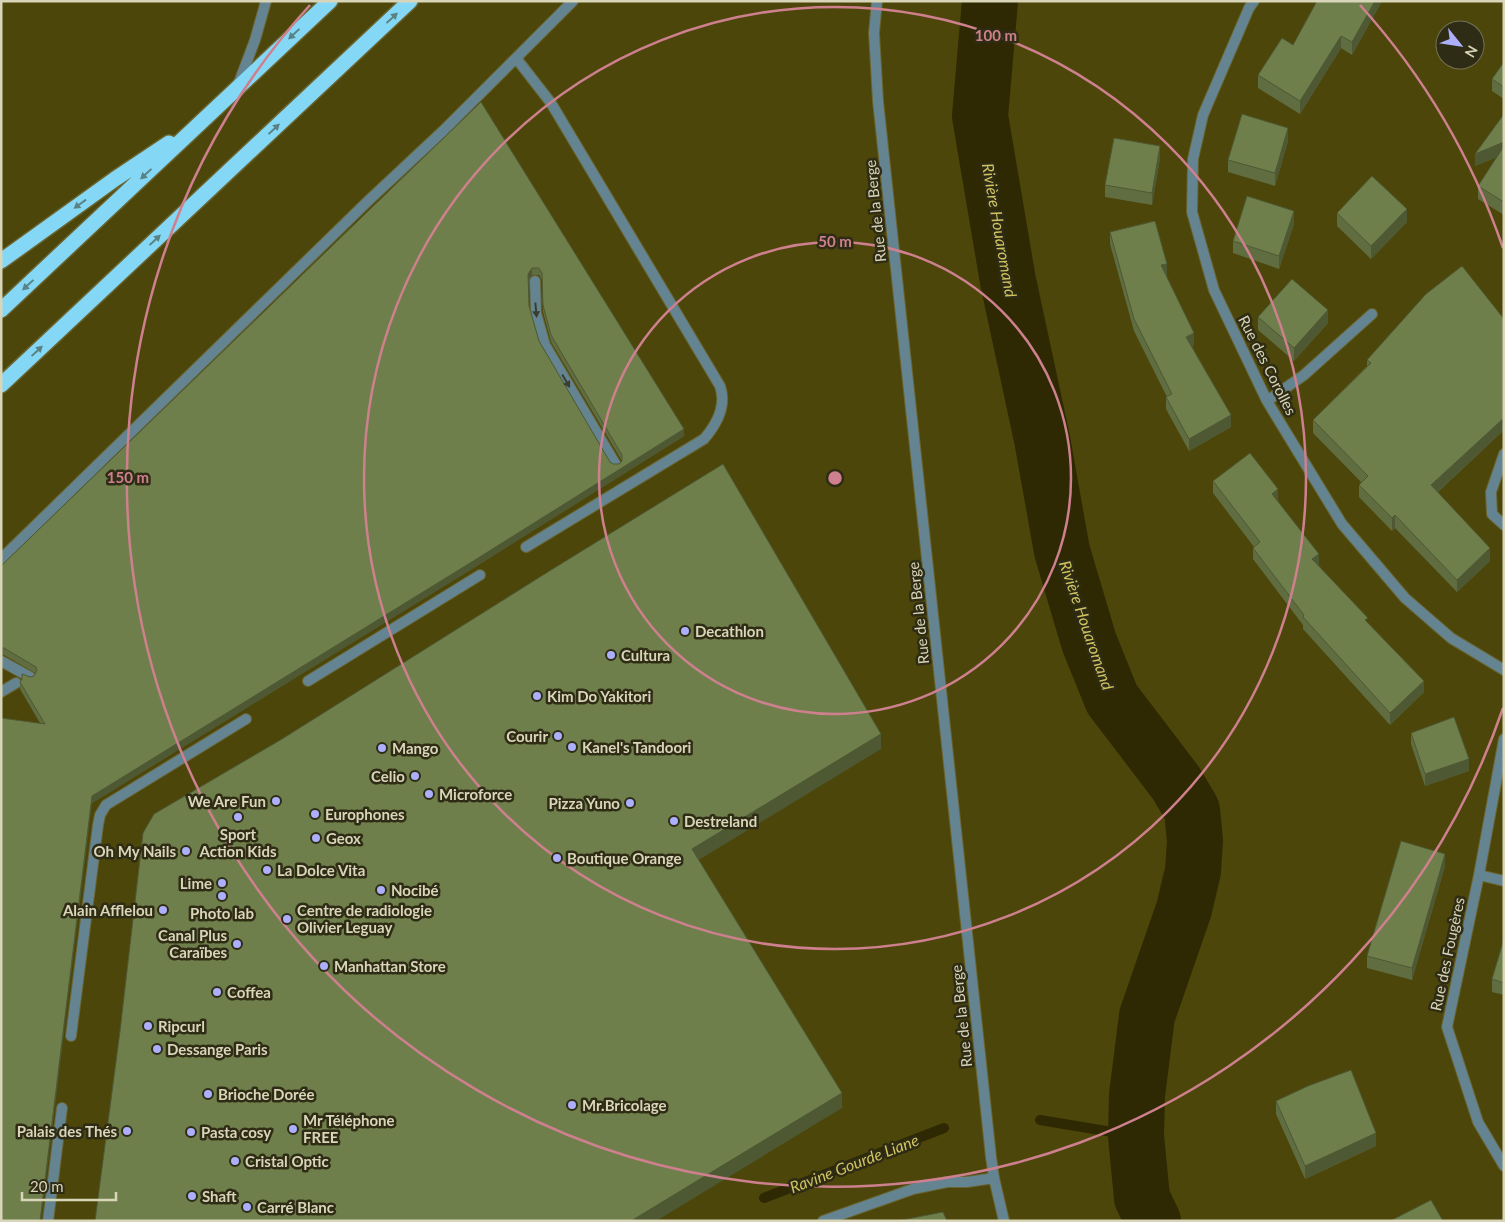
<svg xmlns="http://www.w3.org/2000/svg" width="1505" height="1222" font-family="Lato,sans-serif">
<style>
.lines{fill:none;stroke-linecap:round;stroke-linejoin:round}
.stream{stroke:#2e2903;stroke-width:10}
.river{stroke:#2e2903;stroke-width:56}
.lane-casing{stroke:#69632e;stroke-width:12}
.street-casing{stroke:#69632e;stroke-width:12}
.highway-casing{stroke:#69632e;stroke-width:18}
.lane{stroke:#638490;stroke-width:10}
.street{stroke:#638490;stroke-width:10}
.highway{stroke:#84d8f5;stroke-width:15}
.wall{fill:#5f6d40;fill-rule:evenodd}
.shaded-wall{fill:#4e5934}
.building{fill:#6f7f4b;stroke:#4e5934;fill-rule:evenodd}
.oneway{fill:#5a8285}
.oneway2{fill:#393e2e}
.ring{fill:none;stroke:#ce808f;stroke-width:2.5}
.poi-dot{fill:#acaffb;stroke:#2f2c15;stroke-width:2}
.labels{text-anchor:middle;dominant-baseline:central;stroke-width:5;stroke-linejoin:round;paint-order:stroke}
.street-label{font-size:15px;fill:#d8d5b9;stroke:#2f2c15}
.poi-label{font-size:15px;font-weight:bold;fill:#d8d5b9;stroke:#2f2c15;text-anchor:start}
.water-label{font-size:16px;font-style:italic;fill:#d0c360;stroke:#2f2c15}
.centre{fill:#ce808f;stroke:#2f2c15;stroke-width:2.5}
.ring-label{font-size:15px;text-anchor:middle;font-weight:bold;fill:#ce808f;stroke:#2f2c15;stroke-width:5;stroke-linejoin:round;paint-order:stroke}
</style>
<rect width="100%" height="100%" fill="#4d460b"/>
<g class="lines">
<path class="stream" d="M1040,1120l96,16
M764,1198l180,-70"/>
<path class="river" d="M990,1l-10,115 28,165 34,158 20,112 27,91 23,57 64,84 16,27 3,31 -2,30 -9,38 -37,107 -10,79 -1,41 6,62 11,23"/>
<defs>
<path id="lane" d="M516,58l35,45 169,283c7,20 -3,38 -16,53l-178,108
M238,85l17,-45 11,-39
M535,281l1,32 9,32 71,120
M1,559l367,-358 75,-70 130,-130
M1,661l29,16
M308,681l172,-106
M1,692l15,-9
M71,1036l27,-211 2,-10 6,-10 140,-86
M48,1221l14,-113
M823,1221l90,-32 34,-7h20l27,-4"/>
<path id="street" d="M877,1l-3,32 4,68 113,1056 3,21 10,43
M1254,1l-5,7 -46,107 -10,44 -1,53 22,78 53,111 75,123 63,74 46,40 53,32
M1267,401l37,-26 68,-61
M1504,454l-13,38 1,22 12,11
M1504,739l-25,136 -32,152 31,95 26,44
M1479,875l25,6"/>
<path id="highway" d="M1,261l114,-82 54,-36
M1,310l329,-309
M1,385l409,-384"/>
</defs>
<use href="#lane" class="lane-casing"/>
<use href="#street" class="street-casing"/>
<use href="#highway" class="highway-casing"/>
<use href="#lane" class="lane"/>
<use href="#street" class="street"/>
<use href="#highway" class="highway"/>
</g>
<path class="wall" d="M1382,1l-30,54 -11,-7 -41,66 -42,-26v-13l35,-30z
M1504,62v37l-12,-8v-12z
M481,102l203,334 -209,131 -383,236 -52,-80 -20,-34v-7l14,-6 1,-3 -31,-18h-3v-89zM532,275h7l3,5 1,32 8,30 71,119 -3,3h-6l-3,-2 -71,-121 -10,-35 -1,-25z
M1504,114v101l-26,-16v-13l19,-29 -22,9z
M1288,141l-13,45 -47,-14v-12z
M1160,158l-8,47 -47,-8v-12z
M1337,213l70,9 -36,37 -34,-33z
M1294,224l-15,45 -46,-16v-12z
M1110,232l57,44h-1l28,69 -2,1 39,81 -42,24 -23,-42v-12h1l-33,-66 -24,-87z
M1258,317l70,6 -34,38 -36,-31z
M1367,360l137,70 -66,62 52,69 -33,31 -62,-64 -3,3 -33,-34v-12l2,-3 -48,-49v-13l54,-54z
M1213,481l65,20 41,65 49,57 56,69 -34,33 -87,-96v-4l-50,-66v-11l1,-1 -41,-54z
M1411,733l58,38 -44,15 -14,-42z
M1445,866l-33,114 -45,-12v-12z
M1504,939v56l-12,-3v-13z
M1276,1101l100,45 -71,33 -29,-65z"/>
<path class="shaded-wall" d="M1375,1h7l-30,54v-13z
M1341,36v12l-41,66v-13z
M1288,128v13l-13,45v-13z
M1504,142v12l-29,12v-12z
M1160,146v12l-8,47v-12z
M1407,209v13l-36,37v-13z
M1294,211v13l-15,45v-13z
M1167,264v12l-6,1v-12z
M532,268v7l-4,6v-7z
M1328,310v13l-34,38v-13z
M1194,333v12l-8,3v-11z
M1231,415v12l-42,24v-12z
M1504,418v12l-73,68v-13z
M684,429v7l-209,131 -383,236 -51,418h-1l52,-425z
M1278,489v12l-6,4v-11z
M1395,515v13l-3,3v-13z
M1490,548v13l-33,31v-12z
M1319,554v12l-7,-7z
M1424,681v11l-34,33v-12z
M881,734v15l-189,115v-15z
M1469,759v12l-44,15v-12z
M1445,854v12l-33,114v-12z
M842,1093v15l-186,113h-25z
M1376,1133v13l-71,33v-13z"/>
<path class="building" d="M1317,1h58l-23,41 -11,-6 -41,65 -42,-26 24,-37 11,7z
M1504,62v25l-12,-8z
M481,102l203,327 -209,131 -383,236 -52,425h-39v-503l44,6 -25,-42 2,-3v-5l8,3 4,-1 3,-6 -1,-3 -32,-19h-3v-82zM532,268h7l3,5 1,32 8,30 71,120v6l-3,3h-6l-3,-2 -71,-121 -10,-35 -1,-32z
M1242,114l46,14 -13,45 -47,-13z
M1504,114v28l-29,12z
M1114,138l46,8 -8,47 -47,-8z
M1504,146v56l-26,-16z
M1372,176l35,33 -36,37 -34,-33z
M1247,196l47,15 -15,45 -46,-15z
M1155,221l12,43 -6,1 33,68 -8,4 45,78 -42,24 -23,-42 6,-3 -38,-75 -24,-87z
M1462,266l42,53v99l-73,67 59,63 -33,32 -62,-65 -3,3 -33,-33 9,-9 -55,-56 58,-57 -4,-3 59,-66z
M1292,279l36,31 -34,38 -36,-31z
M1250,453l28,36 -6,5 47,60 -7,5 56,59 -3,2 59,61 -34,32 -87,-96 1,-2 -51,-67 7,-6 -47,-61z
M723,464l158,270 -189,115 150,244 -211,128h-536l25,-190 23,-198 11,-19 128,-75 269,-169z
M1454,717l15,42 -44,15 -14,-41z
M1401,841l44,13 -33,114 -45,-12z
M1504,939v44l-12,-4z
M1351,1070l25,63 -71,33 -29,-65 32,-15z
M1431,1200l12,21h-53z
M943,1212l4,9h-50z"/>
<defs><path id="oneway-solid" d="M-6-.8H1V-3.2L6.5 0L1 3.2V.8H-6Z" transform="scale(1.25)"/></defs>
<g class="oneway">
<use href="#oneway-solid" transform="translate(392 18) rotate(-43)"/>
<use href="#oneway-solid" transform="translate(294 34) rotate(137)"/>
<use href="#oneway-solid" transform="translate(274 129) rotate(-43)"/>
<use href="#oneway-solid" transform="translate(146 174) rotate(137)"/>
<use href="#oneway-solid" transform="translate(80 204) rotate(144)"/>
<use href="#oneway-solid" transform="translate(155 240) rotate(-43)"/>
<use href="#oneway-solid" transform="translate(28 285) rotate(137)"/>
<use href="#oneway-solid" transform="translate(37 351) rotate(-43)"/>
</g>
<g class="oneway2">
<use href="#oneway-solid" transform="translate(536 310) rotate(85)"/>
<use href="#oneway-solid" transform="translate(566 381) rotate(60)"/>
</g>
<g class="ring">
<circle cx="835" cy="478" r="236"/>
<circle cx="835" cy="478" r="471"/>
<path d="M1503 708A707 707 0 1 1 310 5M1360 5A707 707 0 0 1 1503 248"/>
</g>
<g class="poi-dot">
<circle cx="685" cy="631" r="5"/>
<circle cx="611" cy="655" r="5"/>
<circle cx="537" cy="696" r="5"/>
<circle cx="558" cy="736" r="5"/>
<circle cx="572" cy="747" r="5"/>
<circle cx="382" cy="748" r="5"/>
<circle cx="415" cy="776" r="5"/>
<circle cx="429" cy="794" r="5"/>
<circle cx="276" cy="801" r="5"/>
<circle cx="630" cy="803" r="5"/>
<circle cx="315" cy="814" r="5"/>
<circle cx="238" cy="817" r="5"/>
<circle cx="674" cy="821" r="5"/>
<circle cx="316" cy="838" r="5"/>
<circle cx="186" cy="851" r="5"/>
<circle cx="557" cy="858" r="5"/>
<circle cx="267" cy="870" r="5"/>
<circle cx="222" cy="883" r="5"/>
<circle cx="381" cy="890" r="5"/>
<circle cx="222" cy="896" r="5"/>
<circle cx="163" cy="910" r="5"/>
<circle cx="287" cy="919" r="5"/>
<circle cx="237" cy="944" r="5"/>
<circle cx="324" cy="966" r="5"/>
<circle cx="217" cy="992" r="5"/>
<circle cx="148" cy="1026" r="5"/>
<circle cx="157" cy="1049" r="5"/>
<circle cx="208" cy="1094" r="5"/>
<circle cx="572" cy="1105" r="5"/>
<circle cx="293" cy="1129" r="5"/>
<circle cx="127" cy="1131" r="5"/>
<circle cx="191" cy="1132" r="5"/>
<circle cx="235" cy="1161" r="5"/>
<circle cx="192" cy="1196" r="5"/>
<circle cx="247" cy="1207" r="5"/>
</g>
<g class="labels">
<g class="street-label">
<text transform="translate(875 211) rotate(-96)">Rue de la Berge</text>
<text transform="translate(1268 365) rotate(63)">Rue des Corolles</text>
<text transform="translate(918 613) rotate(-96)">Rue de la Berge</text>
<text transform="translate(1447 954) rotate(-78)">Rue des Fougères</text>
<text transform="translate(961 1016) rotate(-96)">Rue de la Berge</text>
</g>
<g class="poi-label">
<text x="695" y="631">Decathlon</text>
<text x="621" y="655">Cultura</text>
<text x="547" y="696">Kim Do Yakitori</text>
<text x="548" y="736" text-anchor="end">Courir</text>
<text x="582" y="747">Kanel's Tandoori</text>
<text x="392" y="748">Mango</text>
<text x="405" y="776" text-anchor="end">Celio</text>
<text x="439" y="794">Microforce</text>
<text x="266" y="801" text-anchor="end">We Are Fun</text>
<text x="620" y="803" text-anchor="end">Pizza Yuno</text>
<text x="325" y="814">Europhones</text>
<text x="684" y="821">Destreland</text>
<text x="238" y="834" text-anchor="middle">Sport<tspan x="238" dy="17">Action Kids</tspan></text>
<text x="326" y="838">Geox</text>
<text x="176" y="851" text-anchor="end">Oh My Nails</text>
<text x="567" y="858">Boutique Orange</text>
<text x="277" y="870">La Dolce Vita</text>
<text x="212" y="883" text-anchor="end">Lime</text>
<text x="391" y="890">Nocibé</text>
<text x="153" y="910" text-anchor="end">Alain Afflelou</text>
<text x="297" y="910">Centre de radiologie<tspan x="297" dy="17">Olivier Leguay</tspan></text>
<text x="222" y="913" text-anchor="middle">Photo lab</text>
<text x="227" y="935" text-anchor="end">Canal Plus<tspan x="227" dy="17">Caraïbes</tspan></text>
<text x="334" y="966">Manhattan Store</text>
<text x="227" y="992">Coffea</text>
<text x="158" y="1026">Ripcurl</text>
<text x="167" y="1049">Dessange Paris</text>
<text x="218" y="1094">Brioche Dorée</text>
<text x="582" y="1105">Mr.Bricolage</text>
<text x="303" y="1120">Mr Téléphone<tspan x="303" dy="17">FREE</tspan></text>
<text x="117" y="1131" text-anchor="end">Palais des Thés</text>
<text x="201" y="1132">Pasta cosy</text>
<text x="245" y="1161">Cristal Optic</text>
<text x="202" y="1196">Shaft</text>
<text x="257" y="1207">Carré Blanc</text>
</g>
<g class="water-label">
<text transform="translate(1000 230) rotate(80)">Rivière Houaromand</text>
<text transform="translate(1087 625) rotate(71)">Rivière Houaromand</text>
<text transform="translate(854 1163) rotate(-21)">Ravine Gourde Liane</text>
</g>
</g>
<circle cx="835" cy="478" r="8" class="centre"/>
<g class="ring-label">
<text x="996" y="41">100 m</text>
<text x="835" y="247">50 m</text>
<text x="128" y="483">150 m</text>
</g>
<rect width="1505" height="1222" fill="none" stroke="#d8d5b9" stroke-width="5"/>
<g transform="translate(1460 45) rotate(120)"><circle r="24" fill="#2f2c15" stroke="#737057"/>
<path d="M0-4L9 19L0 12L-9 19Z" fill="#acaffb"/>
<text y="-8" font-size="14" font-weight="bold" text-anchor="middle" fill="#d8d5b9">N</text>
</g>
<path d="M22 1192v8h94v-8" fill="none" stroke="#d8d5b9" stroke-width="2.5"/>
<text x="30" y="1192" font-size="15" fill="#d8d5b9" stroke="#2f2c15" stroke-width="4" paint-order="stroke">20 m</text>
</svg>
